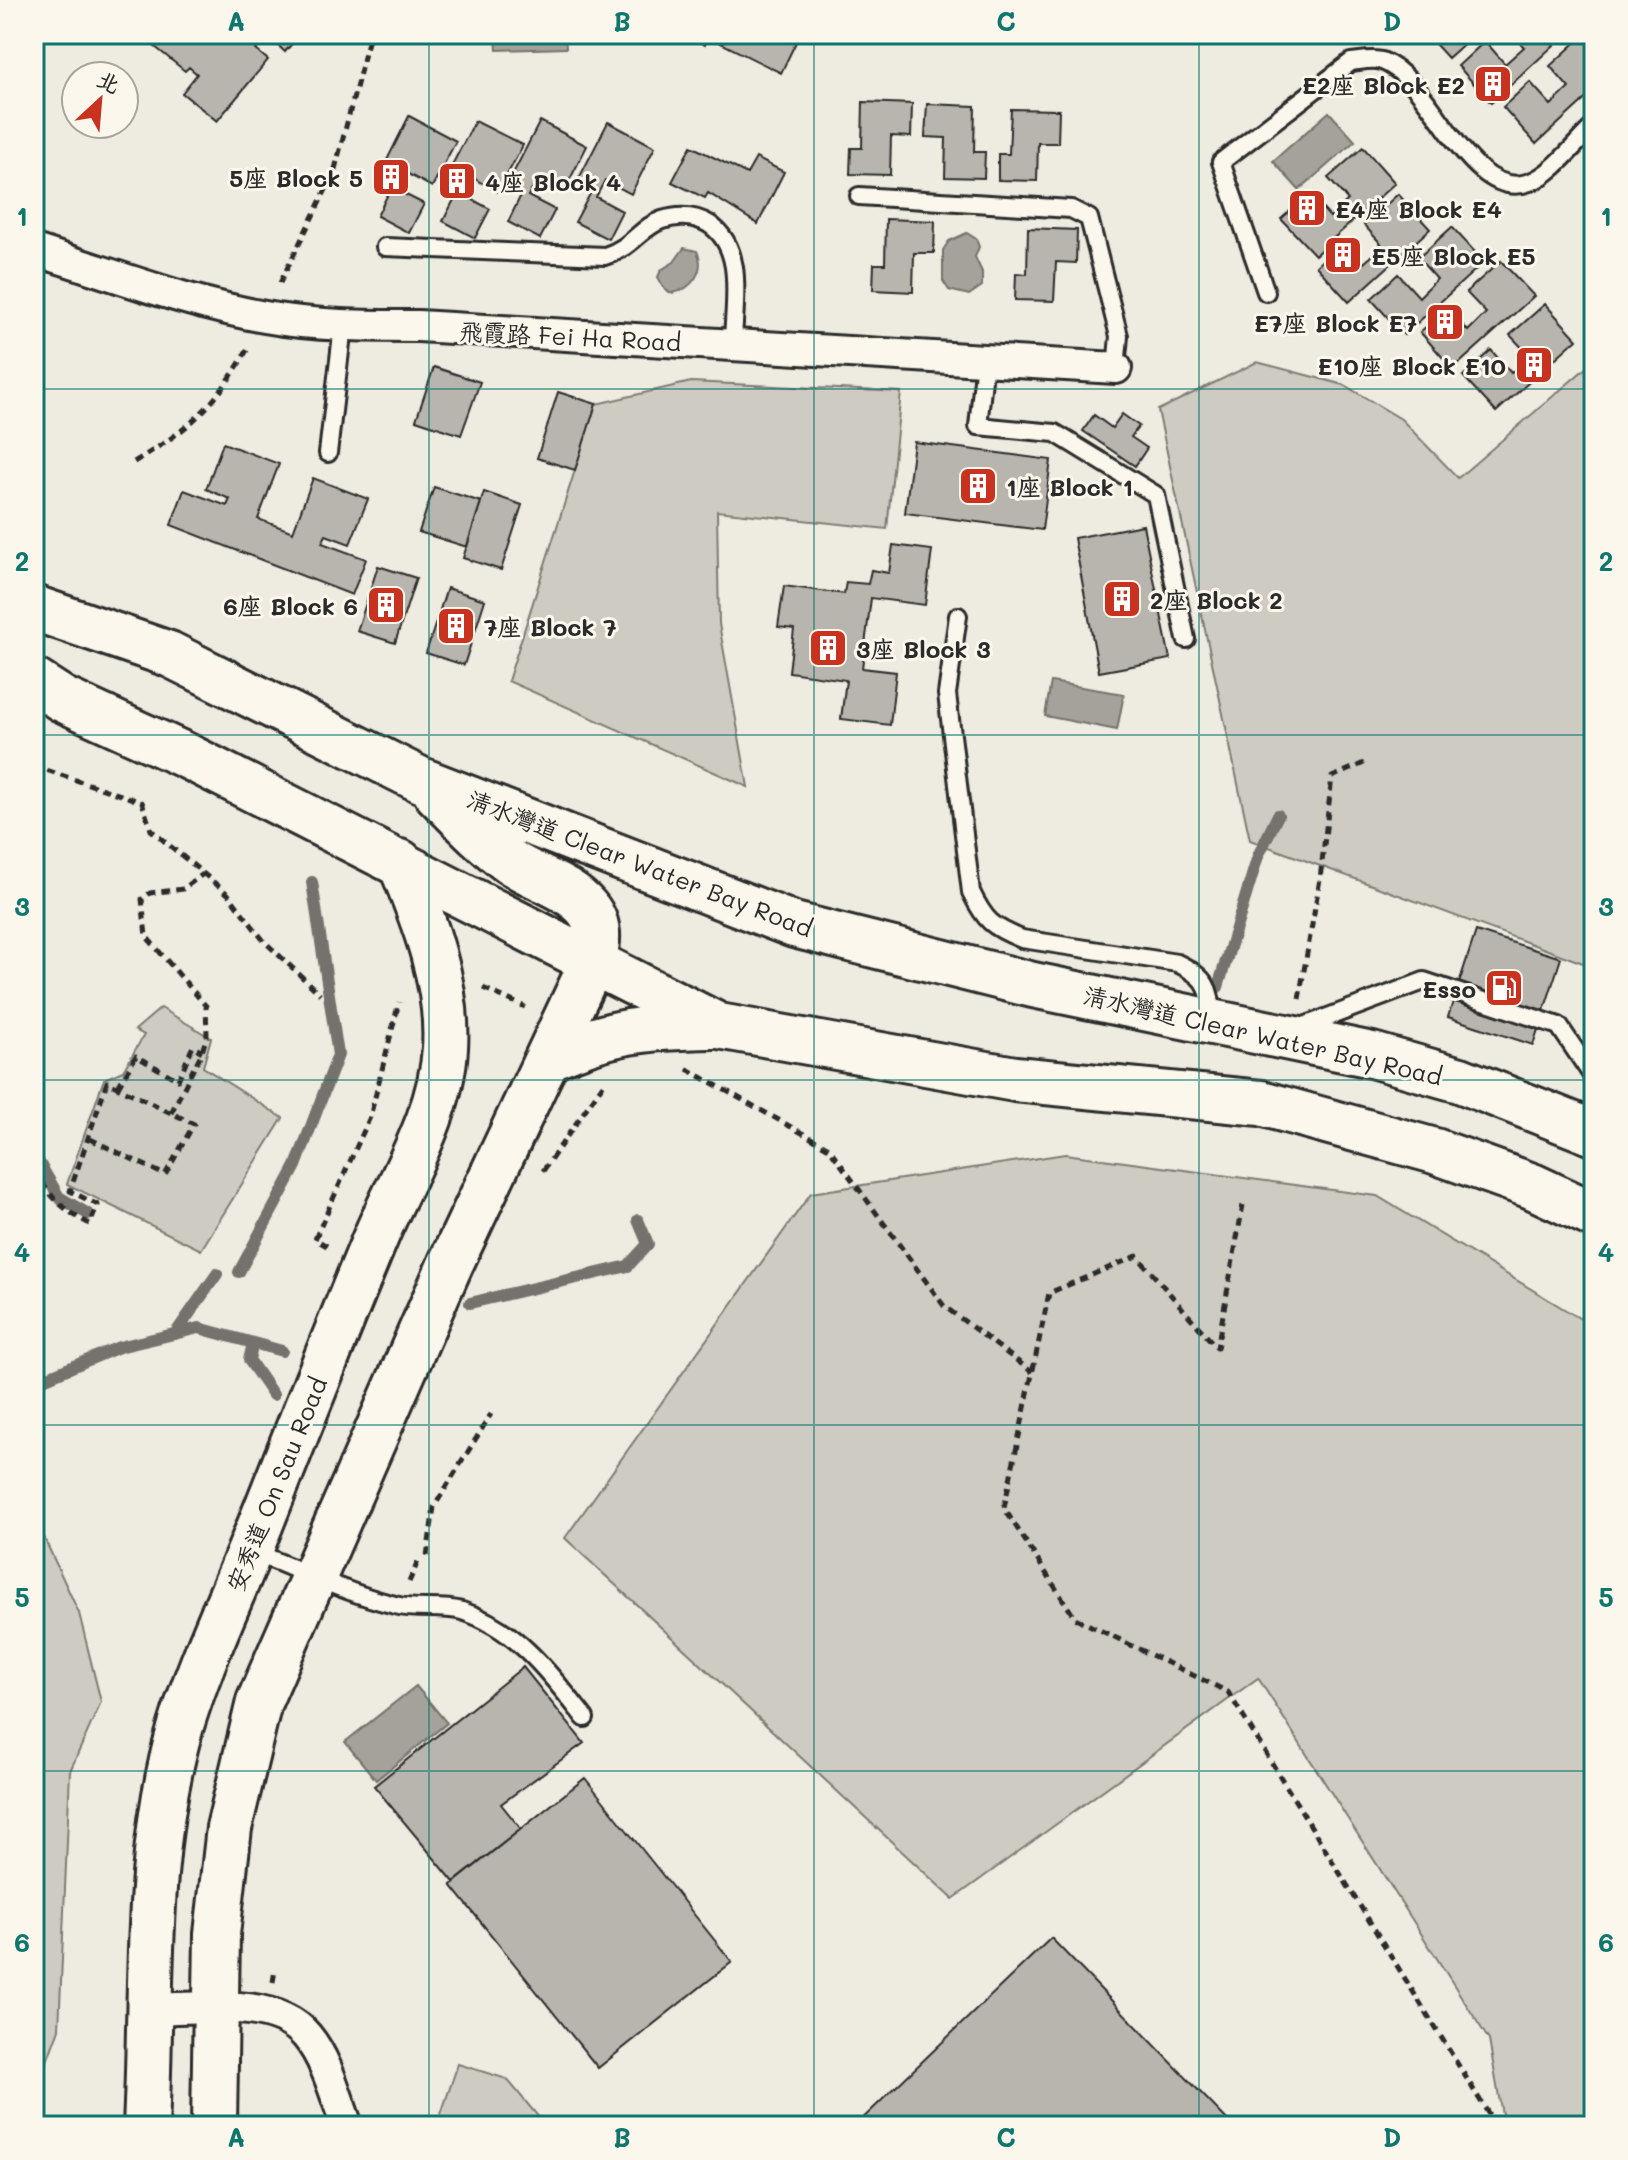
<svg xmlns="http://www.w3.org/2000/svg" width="1628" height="2160" font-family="Mali,'LXGW WenKai TC',sans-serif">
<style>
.green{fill:#cecbc2;stroke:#7c7b76;stroke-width:2}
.water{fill:#a4a29a;stroke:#74726e;stroke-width:2}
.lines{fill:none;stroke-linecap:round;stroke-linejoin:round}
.stream{stroke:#74726e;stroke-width:12}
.building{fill:#b8b5ae;stroke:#2b2b2b;stroke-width:2}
.lane-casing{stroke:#2b2b2b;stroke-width:22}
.street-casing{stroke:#2b2b2b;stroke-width:36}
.secondary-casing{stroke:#2b2b2b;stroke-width:50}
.primary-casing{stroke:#2b2b2b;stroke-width:50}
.path{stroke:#2b2b2b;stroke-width:5;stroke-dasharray:8 6;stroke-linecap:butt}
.lane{stroke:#fbf7ec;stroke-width:16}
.street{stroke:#fbf7ec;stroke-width:30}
.secondary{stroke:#fbf7ec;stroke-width:44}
.primary{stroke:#fbf7ec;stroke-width:44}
.grid{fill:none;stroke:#0f766e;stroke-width:2;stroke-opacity:0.55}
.labels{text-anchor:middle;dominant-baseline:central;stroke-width:6;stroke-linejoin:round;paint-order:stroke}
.poi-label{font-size:24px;font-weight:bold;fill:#2b2b2b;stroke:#fbf7ec;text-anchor:start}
.street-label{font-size:24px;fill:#2b2b2b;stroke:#fbf7ec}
.neatline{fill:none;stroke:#0f766e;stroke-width:3}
.grid-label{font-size:26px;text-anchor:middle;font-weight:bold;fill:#0f766e}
</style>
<rect width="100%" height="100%" fill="#eeebe0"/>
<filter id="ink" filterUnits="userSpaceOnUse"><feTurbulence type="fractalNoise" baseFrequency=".0125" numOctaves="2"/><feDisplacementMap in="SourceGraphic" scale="16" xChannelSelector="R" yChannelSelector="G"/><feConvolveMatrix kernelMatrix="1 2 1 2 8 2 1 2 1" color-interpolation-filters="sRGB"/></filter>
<g filter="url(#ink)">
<path class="green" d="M1594,361v606l-344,-127 -92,-430 99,-48 87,23 57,34 57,59z
M691,382l210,10 -14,137 -170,-18 2,113 29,163 -240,-106 88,-277z
M161,1008l50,30 -8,29 80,51 -82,132 -134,-66 37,-105 19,-8 21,-36 -9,-5z
M1065,1154l312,42 217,131v799h-90l-15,-86 -231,-362 -305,221 -388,-361 246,-345z
M34,1516l45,97 22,89 -31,69 -11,258 -25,67z
M458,2064l49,15 39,47h-109z"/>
<path class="water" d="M496,34h69l1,14 -69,2z
M1329,112l26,29 -56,49 -26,-29z
M967,233l9,6 3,8 -4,10 7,15v14l-13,9 -20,-5 -6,-9v-31l6,-9z
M684,248l13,3c9,19 -5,39 -25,42l-7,-3 -7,-13 3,-7 13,-8z
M1051,682l73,12 -7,36 -72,-14z
M416,1686l31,37 -71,57 -31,-38z"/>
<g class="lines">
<path class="stream" d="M1218,987l40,-131 20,-41
M34,1154l25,43 29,17
M239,1272l57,-106 42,-111 -26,-173
M470,1303l158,-37 20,-22 -10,-24
M175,1334l42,-60
M253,1343l-4,17 24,35
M34,1383l85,-36 80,-19 83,23"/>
</g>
<path class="building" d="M139,34h77l4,4 3,-4h77l-15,18 -17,-16 -12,14 12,10 -51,61 -35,-28 15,-19 -8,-7 -4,4z
M683,34h102l12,6 -16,33 -72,-36 -4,8z
M1426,34h49l-27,24z
M1512,34h54l-75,69 -33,-37 27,-25 20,23 19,-17z
M1584,35l10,11v45l-58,53 -33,-37 27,-25 21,23 18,-17 -19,-22z
M863,102l49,2 -1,33 -20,-1 -1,39 -40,-1 1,-26h11z
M927,104l48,2 -1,46h11l-1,26 -39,-1 1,-39 -21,-1z
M1011,109l48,1 -1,33h-20l-1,38 -39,-1v-26h11z
M409,116l47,25 -24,46 -26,-14 -8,18 26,13 -15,29 -32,-17 14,-28 -14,-8z
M475,121l48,24 -25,47 -25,-14 -9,17 26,14 -15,29 -32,-17 15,-29 -16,-8z
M540,121l47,25 -24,47 -26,-14 -9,17 27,14 -15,29 -32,-17 14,-29 -15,-8z
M608,122l47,25 -24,47 -26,-14 -9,17 26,14 -14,28 -33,-17 15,-28 -15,-8z
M691,146l56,28 9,-16 28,14 -26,52 -50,-31 -3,5 -33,-16z
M1363,147l32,36 -80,72 -34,-36 28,-25 21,23 18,-17 -20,-22z
M1398,194l32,35 -81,73 -33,-36 28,-26 20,23 19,-17 -19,-21z
M886,219l49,2 -1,32h-20l-1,39 -40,-2 1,-26h11z
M1452,227l32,35 -80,73 -33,-36 27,-25 21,23 18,-18 -19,-21z
M1028,228l49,2 -1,33 -20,-1 -2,39 -39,-1 1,-27 11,1z
M1501,261l33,35 -81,73 -33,-37 27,-24 21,23 18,-18 -20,-21z
M1545,304l32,35 -81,73 -33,-36 28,-26 20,23 19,-17 -20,-21z
M434,367l46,15 -19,53 -45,-15z
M558,392l38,12 -21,66 -38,-12z
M1122,414l17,12 -8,11 16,11 -12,18 -52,-35 11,-16 18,13z
M914,442l137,18 -9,70 -137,-17z
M223,443l56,21 -21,55 35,13 20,-54 55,21 -18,45 -24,-9 -4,8 44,16 -14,36 -181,-70 13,-35 43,16 3,-7 -24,-10z
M434,487l47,15 -14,45 -48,-15z
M484,492l38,13 -21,65 -38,-12z
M1143,525l27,134 -71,13 -25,-134z
M893,545l39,5 -7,55 -54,-7 -9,70 34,4 -6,53 -49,-6 5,-39 -57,-8 5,-43 -16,-2 6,-41 60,8 2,-12 22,2 3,-14 18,3z
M378,566l38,12 -21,65 -38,-12z
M447,588l38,12 -21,65 -38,-12z
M1476,931l85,27 -28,87 -85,-28z
M523,1667l61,76 -83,61 20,25 -67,53 -80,-96z
M585,1778l147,184 -134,106 -147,-183z
M1051,1938l182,188h-378z"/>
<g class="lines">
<defs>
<path id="lane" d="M859,196l212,13 18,9 30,118 -3,32
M385,247l220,9c28,-9 36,-29 57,-36 16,-5 32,-5 47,4 38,25 24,83 24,121
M1266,292l-45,-130 130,-100c10,-1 22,-4 31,-1 51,18 87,144 148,121 23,-8 46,-40 64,-56
M985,361l-7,65 77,7 101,62 30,144
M328,453l15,-127
M958,616l-11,78 24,198c14,29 21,35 51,47l155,24c28,13 36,26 34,56
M1296,1029l128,-48 135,45 35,52
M252,1551c46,19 94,42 143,54 21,6 46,0 67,6 55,17 89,64 123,107"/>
<path id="street" d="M34,250c76,23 152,53 231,67 50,9 102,9 153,9l698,42
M148,2009c46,0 127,-13 159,27 20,24 29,61 40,90"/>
<path id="secondary" d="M146,2126c7,-133 -3,-267 34,-397 19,-64 48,-124 73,-186 41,-103 81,-206 124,-309 26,-60 64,-119 68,-186 4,-64 -21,-128 -45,-186
M214,2126l3,-192 12,-106 30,-126 191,-437 142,-302"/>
<path id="primary" d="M34,608l135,46 252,126 373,145 239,60 339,70 88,25 134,53
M34,681l28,18 127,58 530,269 296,53 246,24 174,48 97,35 62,29
M436,793c23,23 47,49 73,68 41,27 107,35 83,102
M548,1058c62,-28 98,-31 165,-32"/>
</defs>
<use href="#lane" class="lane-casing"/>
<use href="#street" class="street-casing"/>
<use href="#secondary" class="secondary-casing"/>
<use href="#primary" class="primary-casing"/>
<path class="path" d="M280,283l54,-110 36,-139
M134,462c55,-33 81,-55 113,-112
M34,766l108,36 9,28 77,64 36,47 56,53
M483,988l42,19
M1299,999l21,-120 12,-102 32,-14
M687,1069l142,79 115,158 88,66
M118,1087l18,-31 42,24 15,-34 9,6
M171,1113l31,-61 5,-17 -1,-29 -60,-70 -4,-37 8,-6 33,-4 20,-15
M34,1171c16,25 28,39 56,53l8,-19 -28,-14 37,-109 87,42 -29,51 -77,-37
M543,1171l63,-91
M1243,1205l-26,143 -80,-92 -88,37 -45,215 71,110 153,74 268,434
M327,1246l-12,-7 55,-122 29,-115
M427,1556l7,-49 57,-93
M409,1582l11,-25
M273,1982l2,-12"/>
<use href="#lane" class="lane"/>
<use href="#street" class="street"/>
<use href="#secondary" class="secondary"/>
<use href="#primary" class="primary"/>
</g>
</g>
<path class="grid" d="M429,34v2092M814,34v2092M1199,34v2092M34,389h1560M34,735h1560M34,1080h1560M34,1425h1560M34,1771h1560"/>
<defs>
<symbol id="building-square" viewBox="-11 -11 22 22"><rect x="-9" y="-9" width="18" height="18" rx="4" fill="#c8321e" stroke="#fbf7ec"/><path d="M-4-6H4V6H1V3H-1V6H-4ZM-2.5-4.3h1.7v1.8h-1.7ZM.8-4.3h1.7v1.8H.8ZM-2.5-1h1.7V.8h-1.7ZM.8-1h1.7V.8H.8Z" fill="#fff"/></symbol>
<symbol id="fuel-square" viewBox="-11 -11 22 22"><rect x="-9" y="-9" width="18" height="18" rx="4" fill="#c8321e" stroke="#fbf7ec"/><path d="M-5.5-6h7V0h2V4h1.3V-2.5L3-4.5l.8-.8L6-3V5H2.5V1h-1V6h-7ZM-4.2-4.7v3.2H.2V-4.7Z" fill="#fff"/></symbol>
</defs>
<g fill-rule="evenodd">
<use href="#building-square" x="1471" y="62" width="44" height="44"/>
<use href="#building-square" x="369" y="155" width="44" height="44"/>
<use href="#building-square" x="435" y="159" width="44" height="44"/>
<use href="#building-square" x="1285" y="186" width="44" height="44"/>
<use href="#building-square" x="1321" y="233" width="44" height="44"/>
<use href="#building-square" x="1423" y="300" width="44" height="44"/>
<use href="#building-square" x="1512" y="343" width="44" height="44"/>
<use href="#building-square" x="956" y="464" width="44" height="44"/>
<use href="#building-square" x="1100" y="577" width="44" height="44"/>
<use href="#building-square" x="364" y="583" width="44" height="44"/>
<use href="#building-square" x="434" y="604" width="44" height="44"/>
<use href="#building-square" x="806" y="626" width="44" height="44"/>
<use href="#fuel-square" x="1482" y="966" width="44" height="44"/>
</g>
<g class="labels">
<g class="poi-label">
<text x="1465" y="84" text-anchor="end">E2座 Block E2</text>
<text x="363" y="177" text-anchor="end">5座 Block 5</text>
<text x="485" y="181">4座 Block 4</text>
<text x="1335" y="208">E4座 Block E4</text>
<text x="1371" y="255">E5座 Block E5</text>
<text x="1417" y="322" text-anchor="end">E7座 Block E7</text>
<text x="1506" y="365" text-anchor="end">E10座 Block E10</text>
<text x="1006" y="486">1座 Block 1</text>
<text x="1150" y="599">2座 Block 2</text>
<text x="358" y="605" text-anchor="end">6座 Block 6</text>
<text x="484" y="626">7座 Block 7</text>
<text x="856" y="648">3座 Block 3</text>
<text x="1476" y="988" text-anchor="end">Esso</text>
</g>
<g class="street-label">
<text transform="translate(570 336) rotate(3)">飛霞路 Fei Ha Road</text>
<text transform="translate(640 863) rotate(21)">清水灣道 Clear Water Bay Road</text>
<text transform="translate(1263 1035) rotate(13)">清水灣道 Clear Water Bay Road</text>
<text transform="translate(276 1484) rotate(-68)">安秀道 On Sau Road</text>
</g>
</g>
<rect width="1628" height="2160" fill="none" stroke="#fbf7ec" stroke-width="88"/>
<g transform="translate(100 100) rotate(26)"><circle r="38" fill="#fbf7ec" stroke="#a8a59f" stroke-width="2"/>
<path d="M0-6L14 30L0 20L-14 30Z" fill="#c8321e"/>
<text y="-12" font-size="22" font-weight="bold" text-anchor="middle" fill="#2b2b2b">北</text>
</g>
<rect x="44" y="44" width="1540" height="2072" class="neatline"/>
<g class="grid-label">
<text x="236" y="31">A</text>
<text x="622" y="31">B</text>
<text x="1006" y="31">C</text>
<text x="1392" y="31">D</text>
<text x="22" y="226">1</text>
<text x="1606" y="226">1</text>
<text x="22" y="571">2</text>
<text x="1606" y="571">2</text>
<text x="22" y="916">3</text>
<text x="1606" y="916">3</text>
<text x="22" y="1262">4</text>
<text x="1606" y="1262">4</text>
<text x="22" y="1607">5</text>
<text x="1606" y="1607">5</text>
<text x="22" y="1952">6</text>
<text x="1606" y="1952">6</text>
<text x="236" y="2147">A</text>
<text x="622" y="2147">B</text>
<text x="1006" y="2147">C</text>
<text x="1392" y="2147">D</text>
</g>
</svg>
